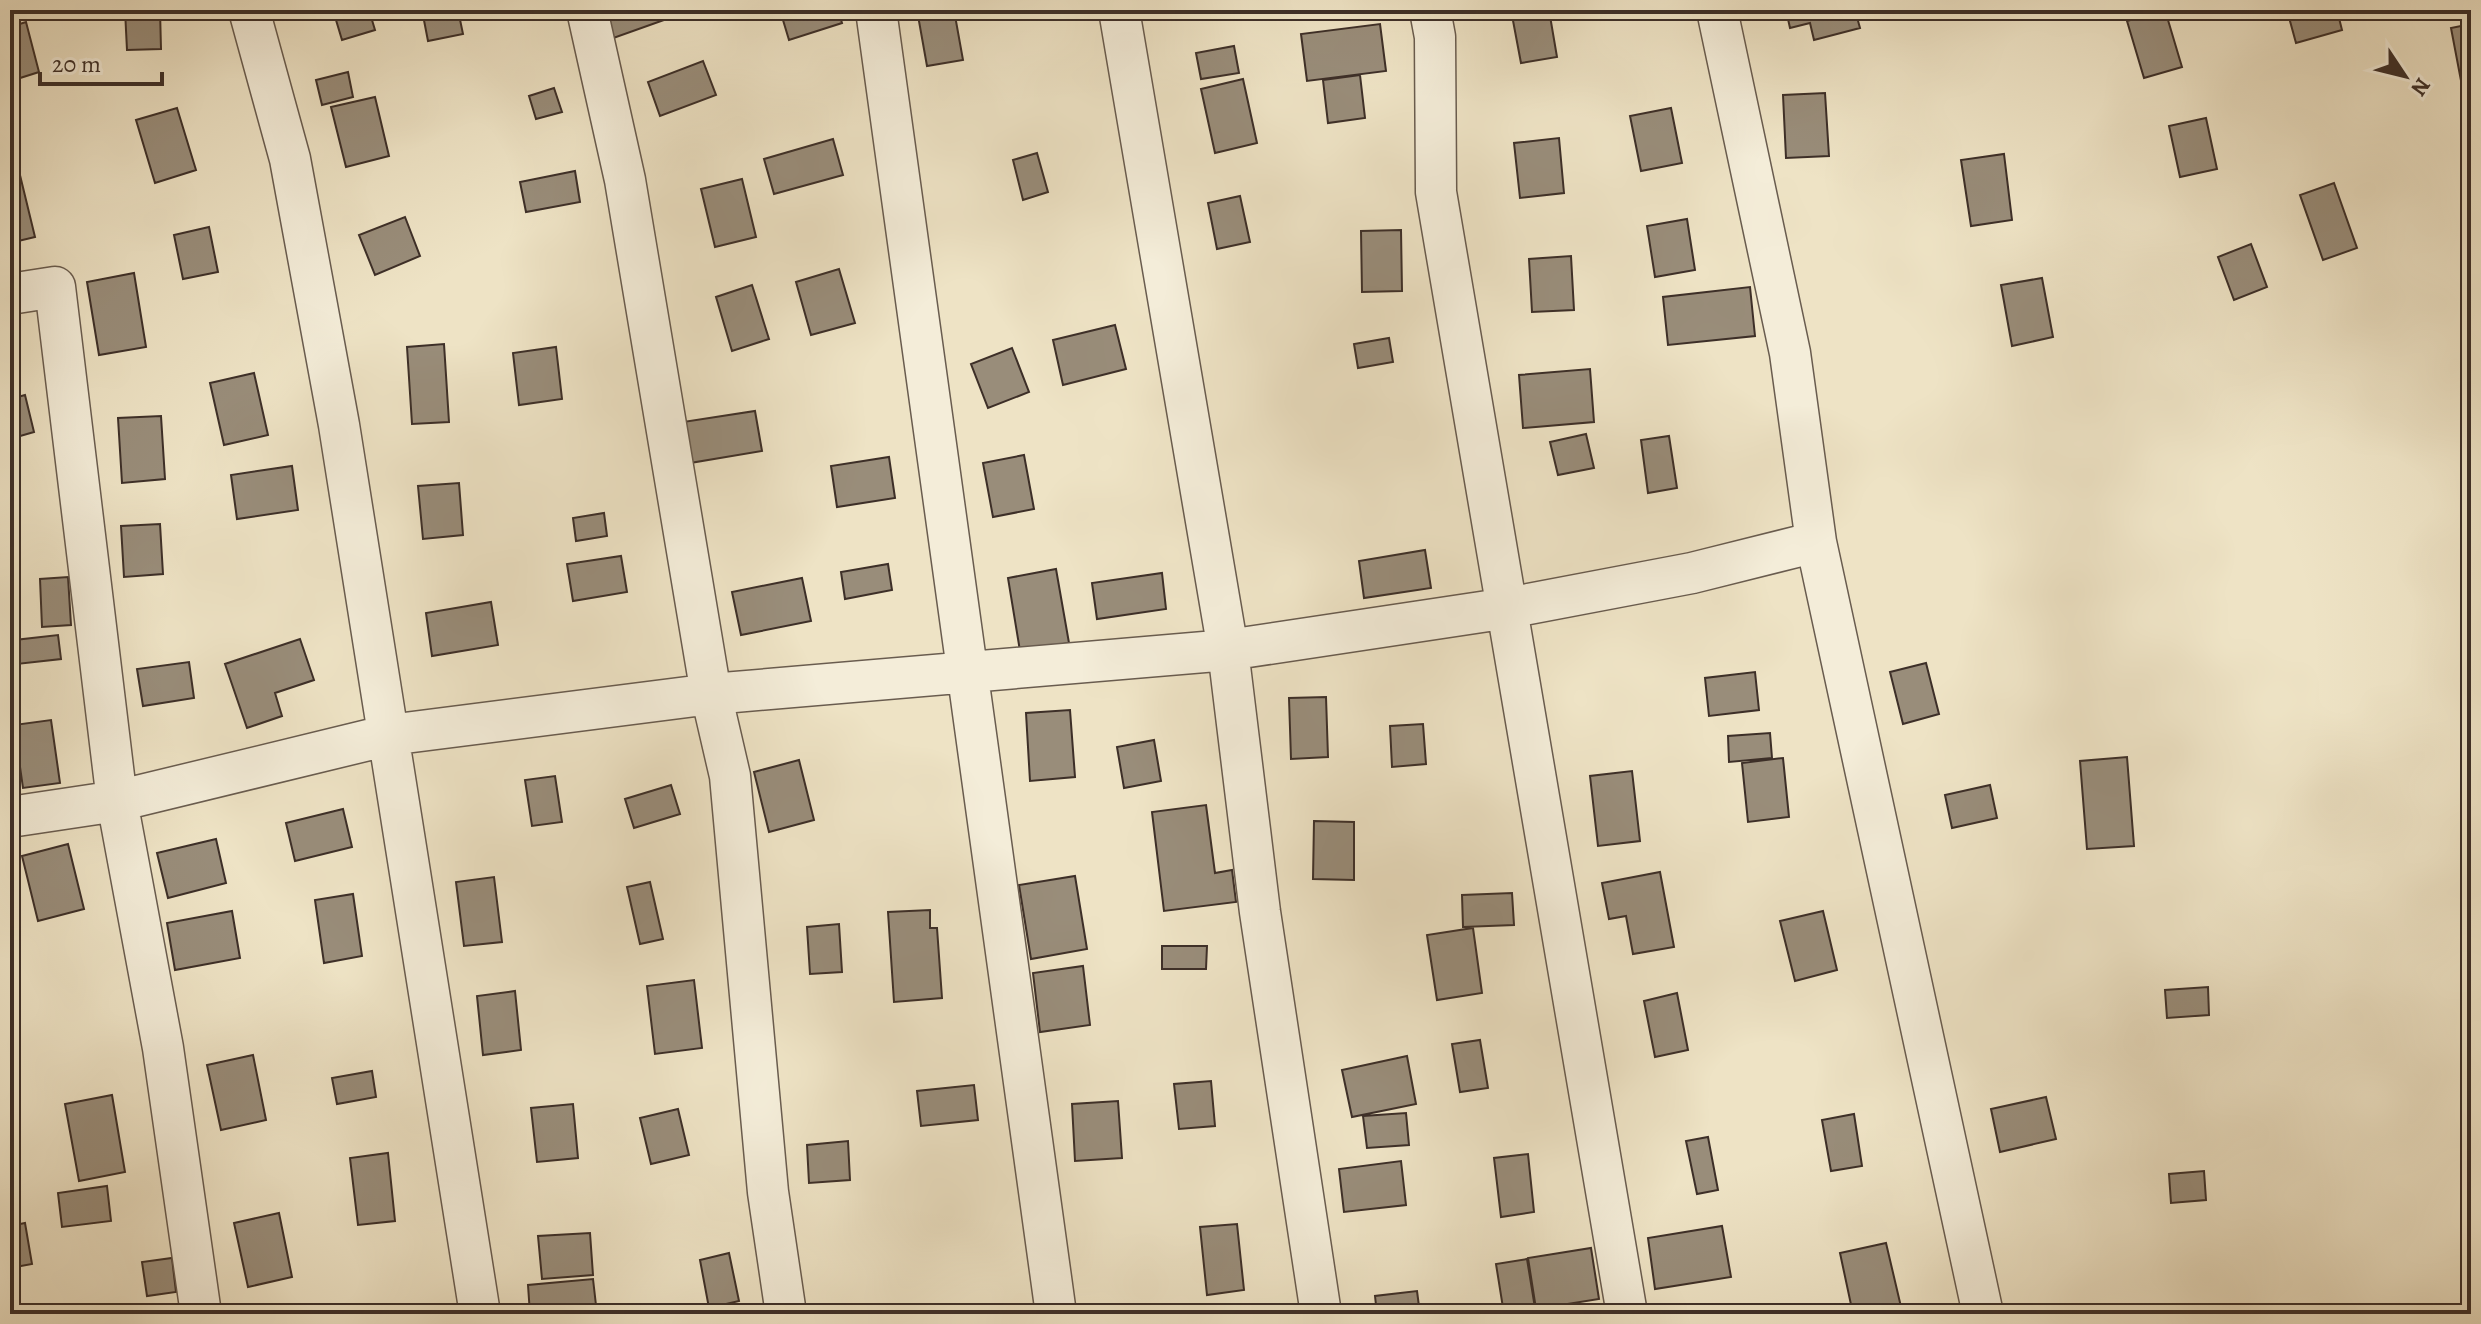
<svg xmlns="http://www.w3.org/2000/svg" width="2481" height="1324" font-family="Alegreya,serif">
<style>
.building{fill:#998d7a;stroke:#3d2f28;stroke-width:2}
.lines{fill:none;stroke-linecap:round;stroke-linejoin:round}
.minor-casing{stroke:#695c4f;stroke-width:43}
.minor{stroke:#f4edd9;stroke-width:40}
</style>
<rect width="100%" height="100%" fill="#eee3c5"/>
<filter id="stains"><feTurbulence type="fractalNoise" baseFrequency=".0025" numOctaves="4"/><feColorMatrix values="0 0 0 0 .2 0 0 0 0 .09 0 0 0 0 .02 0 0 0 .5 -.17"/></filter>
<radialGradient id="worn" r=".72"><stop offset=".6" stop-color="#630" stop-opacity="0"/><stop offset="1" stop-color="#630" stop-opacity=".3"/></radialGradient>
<path class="building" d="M125,10h35l1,39 -34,1z
M333,10h36l6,20 -33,10z
M422,10h36l5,24 -35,7z
M594,10h98l-87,31z
M780,10h58l4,13 -53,17z
M917,10h37l9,50 -36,6z
M1511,10h38l8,47 -36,6z
M1786,10h69l5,18 -46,12 -4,-17 -20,5z
M2165,10l17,57 -38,11 -17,-57z
M2287,10h50l5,20 -46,13z
M26,22l13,50 -22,7 2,10 -9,2v-64z
M1380,24l6,47 -79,10 -6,-47z
M2471,24v61l-9,1 -11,-58z
M1234,46l5,27 -38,6 -5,-26z
M703,61l13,34 -56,21 -12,-34z
M348,72l5,25 -31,8 -6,-25z
M1360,75l5,43 -37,5 -5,-43z
M1243,79l14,64 -42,10 -14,-64z
M554,88l8,24 -26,7 -7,-23z
M1825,93l4,63 -43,2 -3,-63z
M375,97l14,59 -43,11 -15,-60z
M177,108l19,62 -41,13 -19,-63z
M1671,108l11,55 -41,8 -11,-55z
M2206,118l11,51 -37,8 -11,-51z
M1559,138l5,55 -44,5 -6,-55z
M833,139l10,36 -69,19 -10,-35z
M1037,153l11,39 -25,8 -10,-40z
M2004,154l8,66 -41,6 -10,-66z
M19,171l16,66 -25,6v-70z
M575,171l5,31 -54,10 -6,-30z
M742,179l14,58 -41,10 -14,-58z
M2334,183l23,65 -34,12 -23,-65z
M1240,196l10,46 -33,7 -9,-46z
M405,217l15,39 -45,19 -16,-40z
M1687,219l8,51 -40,7 -8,-51z
M209,227l9,45 -35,7 -9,-44z
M1401,230l1,61 -40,1 -1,-61z
M2251,244l16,43 -33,13 -16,-43z
M1571,256l3,54 -42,2 -3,-53z
M839,269l16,54 -44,12 -15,-53z
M134,273l12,74 -47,8 -12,-73z
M2042,278l11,59 -41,9 -11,-61z
M752,285l17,54 -37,12 -16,-54z
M1750,287l5,49 -87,9 -5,-48z
M1115,325l11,44 -63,16 -10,-45z
M1389,338l4,24 -35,6 -4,-24z
M444,344l5,78 -37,2 -5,-77z
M556,347l6,52 -43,6 -6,-52z
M1012,348l17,44 -41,16 -17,-44z
M1590,369l4,53 -71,6 -4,-53z
M254,373l14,62 -44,10 -14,-62z
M25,395l9,37 -24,7v-40z
M755,411l7,40 -72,12 -7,-41z
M161,416l4,63 -43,4 -4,-65z
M1586,434l8,34 -36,7 -8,-33z
M1669,436l8,52 -29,5 -7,-53z
M1024,455l10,54 -41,8 -10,-54z
M889,457l6,41 -58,9 -6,-41z
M292,466l6,44 -61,9 -6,-44z
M459,483l4,52 -40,4 -5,-53z
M604,513l3,23 -31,5 -3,-23z
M160,524l3,50 -39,3 -3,-51z
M1425,550l6,38 -67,10 -5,-37z
M621,556l6,36 -54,9 -6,-37z
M888,564l4,26 -47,9 -4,-27z
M1056,569l13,74 -49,8 -12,-73z
M1162,573l4,36 -69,10 -5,-36z
M68,577l3,48 -29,2 -2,-48z
M802,578l9,43 -70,14 -9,-43z
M491,602l7,43 -66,11 -6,-43z
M58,635l3,24 -44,5 -2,-24z
M300,639l14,41 -39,13 7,23 -35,12 -22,-64z
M189,662l5,36 -51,8 -6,-37z
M1926,663l13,51 -36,10 -13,-52z
M1755,672l4,38 -50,6 -4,-38z
M1326,697l2,60 -37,2 -2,-61z
M1070,710l5,67 -45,4 -4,-68z
M51,720l9,63 -37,5 -9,-63z
M1423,724l3,40 -34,3 -2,-41z
M1770,733l2,25 -43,4 -1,-26z
M1154,740l7,41 -37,7 -7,-41z
M2127,757l7,89 -47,3 -7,-88z
M1783,758l6,59 -41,5 -6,-59z
M799,760l15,60 -45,12 -15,-60z
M1632,771l8,70 -42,5 -8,-70z
M555,776l7,46 -30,4 -7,-46z
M671,785l9,29 -46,14 -9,-29z
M1990,785l7,33 -45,10 -7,-33z
M1206,805l9,68 17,-3 4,32 -72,9 -12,-99z
M343,809l9,38 -57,14 -9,-38z
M1314,821l40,1v58l-41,-1z
M216,839l10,44 -58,15 -11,-45z
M68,844l16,65 -46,12 -16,-65z
M1660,872l14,75 -41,7 -7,-38 -17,3 -7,-36z
M1075,876l12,73 -56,10 -12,-74z
M494,877l8,65 -38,4 -8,-64z
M650,882l13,57 -23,5 -13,-57z
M1512,893l2,32 -51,2 -1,-32z
M353,894l9,62 -38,7 -9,-63z
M930,910v18h7l5,70 -48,4 -6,-90z
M232,911l8,47 -65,12 -8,-47z
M1823,911l14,59 -42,11 -15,-60z
M839,924l3,48 -32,2 -3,-47z
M1473,928l9,65 -45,7 -10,-65z
M1162,946h45l-1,23h-44z
M1083,966l7,59 -50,7 -7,-59z
M694,980l8,68 -47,6 -8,-68z
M2208,987l1,28 -42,3 -2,-28z
M515,991l6,59 -38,5 -6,-59z
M1677,993l11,57 -33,7 -11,-56z
M1480,1040l8,48 -28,4 -8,-48z
M253,1055l13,65 -45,10 -14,-65z
M1407,1056l9,48 -64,13 -10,-47z
M372,1071l4,26 -39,7 -5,-26z
M1211,1081l4,45 -36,3 -5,-45z
M974,1085l4,35 -57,6 -4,-35z
M112,1095l13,77 -46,9 -14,-77z
M2046,1097l10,42 -56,13 -9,-43z
M1118,1101l4,57 -47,3 -3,-57z
M573,1104l5,54 -41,4 -6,-54z
M678,1109l11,46 -38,9 -11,-46z
M1406,1113l3,32 -42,3 -4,-32z
M1854,1114l8,52 -31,5 -9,-51z
M1708,1137l10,53 -21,4 -11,-53z
M848,1141l2,39 -41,3 -2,-38z
M388,1153l7,68 -37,4 -8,-67z
M1528,1154l6,58 -33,5 -7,-59z
M1401,1161l5,44 -62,7 -5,-43z
M2204,1171l2,29 -35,3 -2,-29z
M107,1186l4,35 -49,6 -4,-34z
M279,1213l13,64 -44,10 -14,-64z
M25,1223l7,41 -22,4v-42z
M1237,1224l7,66 -37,5 -7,-68z
M1722,1226l9,51 -76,12 -7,-51z
M590,1233l3,42 -51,4 -4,-43z
M1886,1243l16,68 -49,3 -13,-61z
M1591,1248l8,51 -63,10 -8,-51z
M729,1253l10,48 -30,7 -9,-48z
M172,1258l4,34 -29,4 -5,-34z
M1527,1259l9,55h-32l-8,-50z
M593,1279l4,35h-67l-2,-29z
M1417,1291l3,23h-43l-2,-18z
M1007,1307l1,7h-49v-2z"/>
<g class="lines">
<defs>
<path id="minor" d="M249,10l41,149 49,266 141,889
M587,10l38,170 86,514 19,82 38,416 18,122
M876,10l180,1304
M1119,10l109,640 32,262 61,402
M1430,10l5,27 1,155 191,1122
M1717,10l73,343 26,189 167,772
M10,294l45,-7 62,514 46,247 38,266
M10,817l107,-16 272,-66 322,-41 517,-44 280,-42 184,-35 124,-31"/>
</defs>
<use href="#minor" class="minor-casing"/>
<use href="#minor" class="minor"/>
</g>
<rect width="2481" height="1324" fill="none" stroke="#eee3c5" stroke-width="40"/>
<rect x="12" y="12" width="2457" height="1300" fill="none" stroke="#3d2f28" stroke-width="4"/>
<rect x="20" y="20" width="2441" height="1284" fill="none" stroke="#3d2f28" stroke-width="2"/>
<g transform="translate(2405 76) rotate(125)" stroke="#f4edd9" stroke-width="6" paint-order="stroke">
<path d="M0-6L14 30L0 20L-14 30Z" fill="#3d2f28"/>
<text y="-12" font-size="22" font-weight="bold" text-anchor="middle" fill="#3d2f28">N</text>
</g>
<path d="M40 72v12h122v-12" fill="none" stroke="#3d2f28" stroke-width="4"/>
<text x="52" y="72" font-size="24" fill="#3d2f28" stroke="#f4edd9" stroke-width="6" paint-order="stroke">20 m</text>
<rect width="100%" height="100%" filter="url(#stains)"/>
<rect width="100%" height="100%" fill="url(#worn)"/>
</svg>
